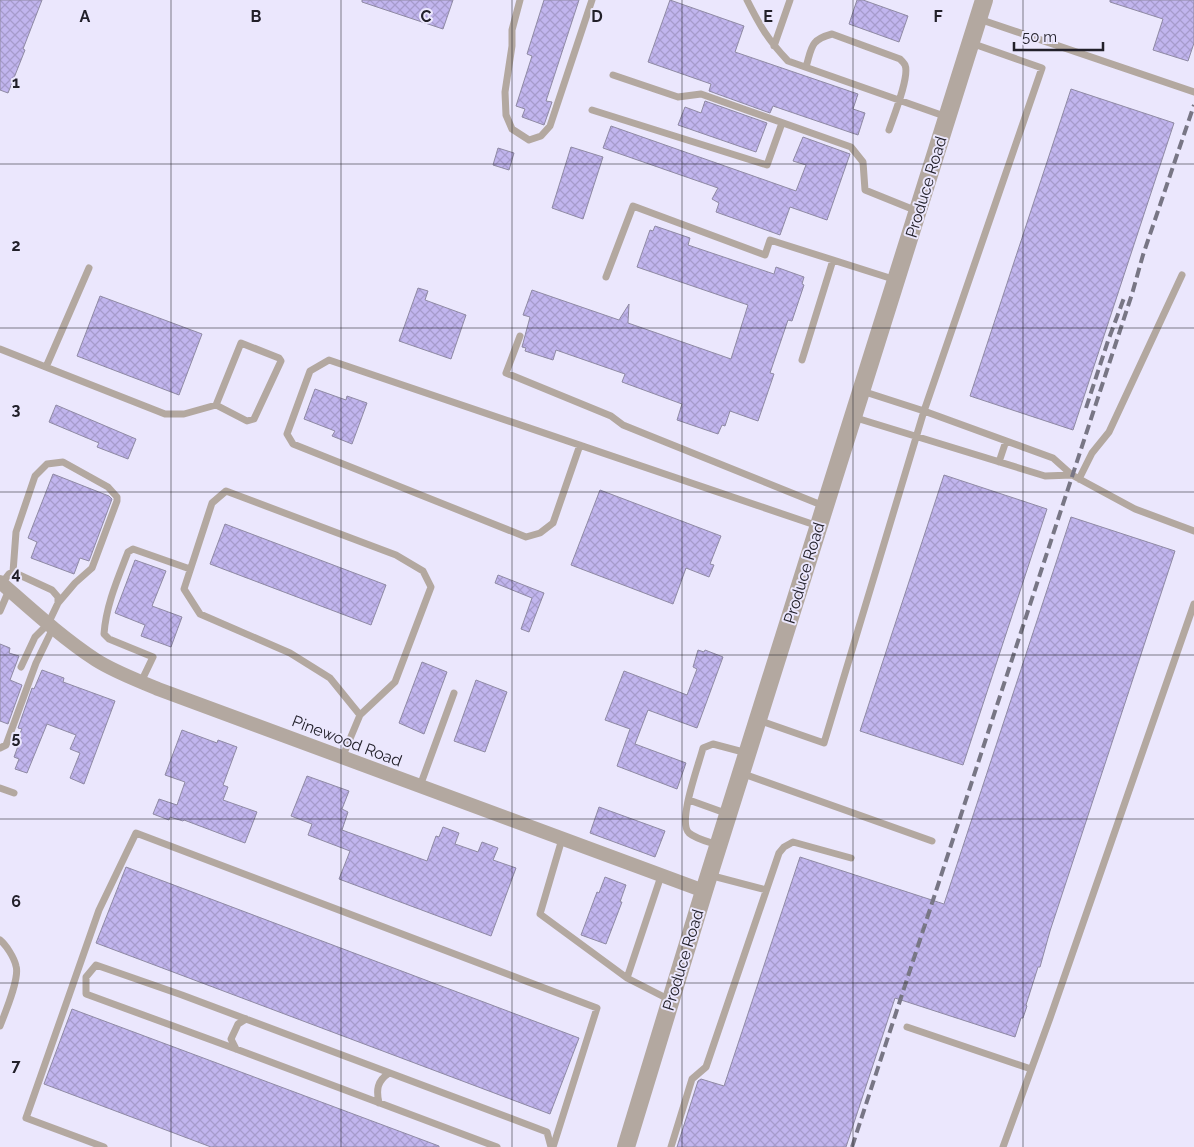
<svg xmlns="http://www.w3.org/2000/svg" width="1194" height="1147" font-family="Raleway,sans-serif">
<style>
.building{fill:url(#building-cross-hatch);stroke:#8f8aa4}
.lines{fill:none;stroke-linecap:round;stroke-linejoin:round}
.service{stroke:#b3a8a0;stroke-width:7}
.minor{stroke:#b3a8a0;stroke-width:14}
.tertiary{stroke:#b3a8a0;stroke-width:18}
.rail{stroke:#787685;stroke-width:4;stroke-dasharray:10 5;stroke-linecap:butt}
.grid{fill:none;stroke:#22202a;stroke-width:1;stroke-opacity:0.55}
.labels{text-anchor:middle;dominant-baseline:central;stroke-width:4;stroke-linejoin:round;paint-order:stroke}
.street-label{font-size:16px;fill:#22202a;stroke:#ebe7fd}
.grid-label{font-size:16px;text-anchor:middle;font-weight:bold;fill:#22202a;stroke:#ebe7fd;stroke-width:4;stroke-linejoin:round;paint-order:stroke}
</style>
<defs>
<pattern id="building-cross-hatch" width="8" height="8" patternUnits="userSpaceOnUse" patternTransform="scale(1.25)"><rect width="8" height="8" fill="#c1b5ee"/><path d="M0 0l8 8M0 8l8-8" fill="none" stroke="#a69bcc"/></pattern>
</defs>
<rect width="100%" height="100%" fill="#ebe7fd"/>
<path class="building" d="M0,0h42l-19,49 2,1 -17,43 -8,-3z
M362,0h91l-10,29 -81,-27z
M544,0h35l-33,101 6,1 -8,23 -22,-8 3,-8 -9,-3 16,-50 -5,-2z
M670,0l74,26 -9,26 123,42 -5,15 12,4 -7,22 -85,-29 -3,7 -61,-22 2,-7 -63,-22z
M857,0h6l45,16 -9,26 -50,-18z
M1110,0h84v43l-6,18 -35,-11 10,-31 -53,-17z
M1071,89l103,34 -101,307 -103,-34z
M705,101l62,22 -11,29 -78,-27 7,-18 16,6z
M611,126l185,65 10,-26 -13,-4 10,-24 47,17 -23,66 -37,-13 -10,28 -64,-23 3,-9 -7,-4 6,-11 -115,-40z
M571,147l32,10 -20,62 -31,-11z
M498,148l16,5 -5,17 -16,-5z
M655,226l35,12 -2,7 86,29 2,-7 28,10 -2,7 2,1 -12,36 -4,-1 -18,53 4,1 -16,47 -28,-10 -5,15 -3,-1 -4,9 -41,-14 5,-16 -60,-22 3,-8 -69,-24 -3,10 -28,-9 1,-3 -4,-1 8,-30 -7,-2 9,-25 87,30 10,-16 -1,19 103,36 17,-54 -111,-38 13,-37 3,1z
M418,288l10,3 -3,9 41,15 -15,44 -52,-18z
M100,296l102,38 -23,61 -102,-39z
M315,389l31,11 1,-4 20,7 -15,41 -20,-8 3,-5 -31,-12z
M56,405l80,34 -8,20 -31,-12 2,-4 -50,-21z
M53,474l56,22 3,3 -23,62 -9,-3 -6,16 -43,-16 6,-16 -9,-4z
M944,475l103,34 -84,256 -103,-34z
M600,490l121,46 -11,28 4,1 -5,12 -23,-9 -13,36 -102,-39z
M1071,517l104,34 -125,380 -10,36h-2l-12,38 1,1 -4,12h-2l-6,19 -120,-39 -49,149h-169l21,-66 3,-2 23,7 76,-229 144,47z
M225,524l161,61 -15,40 -161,-61z
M135,560l31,11 -14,35 30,11 -11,30 -30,-11 4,-11 -30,-12z
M498,575l46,18 -15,39 -8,-3 11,-31 -37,-15z
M0,644l10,4 -1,5 10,3 -9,24 12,5 -14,39 -8,-3z
M698,650l6,2 1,-2 18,7 -26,71 -49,-18 -13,34 51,19 -9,26 -60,-23 13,-37 -25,-9 19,-49 63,24 10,-26 -4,-2z
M422,662l25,10 -23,62 -25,-11z
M42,670l22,8 -1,4 52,19 -31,83 -14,-6 10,-25 -10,-4 6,-14 -29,-11 -20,49 -12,-4 4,-10 -5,-2 7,-19 -3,-1 4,-8 -4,-1 14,-40 2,1z
M476,680l31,12 -22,60 -31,-11z
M182,730l35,13 1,-3 19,7 -14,38 5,2 -5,13 34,12 -12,31 -61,-23 -1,1 -13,-4 -1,3 -16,-6 6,-15 18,6 8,-23 -20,-7z
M307,776l42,15 -7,18 6,3 -6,18 85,31 9,-25 3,1 4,-10 16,6 -4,11 23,8 4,-10 16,6 -5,12 23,8 -25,68 -152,-57 11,-28 -42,-16 4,-11 -21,-8z
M599,807l66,24 -10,26 -65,-24z
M126,867l453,171 -29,76 -454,-171z
M605,877l21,8 -6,17h2l-16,42 -25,-9 16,-43 2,1z
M72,1009l367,137v1h-228l-167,-63z"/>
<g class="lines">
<path class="service" d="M520,0l-8,30v16l-7,46 1,23 6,14 17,11 12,-4 9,-10 42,-126
M747,0c13,26 21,40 41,61l159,56
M979,19l215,73
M774,46l16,-46
M806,67c6,-20 4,-27 26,-33l68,25c2,2 4,4 5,6 5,11 -12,53 -16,65
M613,75l65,22 23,-3 150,53 12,15 2,28 52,21
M592,110l175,55 15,-42
M606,277l27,-71 132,49 5,-15 126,40
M520,336l-14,37 105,43 12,9 201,81
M0,349l165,65h19l32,-9 25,-62 38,15 2,3 -27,58 -7,2 -31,-16
M802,360l31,-100
M46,367l43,-99
M862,391l62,20 129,47 19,17 63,34 59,22
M853,417l192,59 27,-1
M580,445l-27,78 -13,10 -14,4 -233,-93 -6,-10 23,-63 19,-11 489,166
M999,462l7,-21
M1079,479l13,-26 17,-21 73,-157
M13,572l3,-40 19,-56 12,-12 16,-2 45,25 9,10v4l-25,67 -17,15 -17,20
M2,583l7,-9 4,-2 39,18 6,7v6l-10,21 -13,13 -14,30
M0,611l9,-21
M141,682l12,-25 -44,-18 -5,-5c2,-29 14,-56 24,-82l5,-3 57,20
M758,720l66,23 100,-332 118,-343 -71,-25
M0,748l6,-3 30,-82 17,-35
M342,758l18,-43 35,-33 36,-95 -8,-16 -27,-16 -170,-64 -14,12 -28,86 16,25 90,39 40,25 30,37
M741,773l191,68
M420,786l34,-93
M0,788l14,5
M689,800l39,14
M562,839l-22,75 87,64
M718,845c-9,-3 -22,-6 -29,-12 -12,-11 10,-69 14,-85l10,-4 34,9
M709,875l57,15
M661,876l-34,102 43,22
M0,940c6,5 14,17 16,26 4,12 -11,47 -16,60
M907,1027l124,42
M236,1049l-5,-10 7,-15 8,-5
M379,1103c-3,-13 -2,-22 10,-30
M104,1147l-78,-29 73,-208 37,-77 461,175 -44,139
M497,1147l-261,-98 -150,-55v-17l10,-12 86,30 365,137 4,15
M671,1147l21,-68 14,-12 73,-214 5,-6 9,-5 58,16
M1003,1147l47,-129 144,-414"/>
<path class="minor" d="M0,582c31,27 61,55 96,78 19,12 41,20 62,29l546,202"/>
<path class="tertiary" d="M626,1147l78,-256 280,-891"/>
<path class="rail" d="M1086,408l22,-67 16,-43
M852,1147l280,-853 11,-39 51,-150"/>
</g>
<path class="grid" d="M171,0v1147M341,0v1147M512,0v1147M682,0v1147M853,0v1147M1023,0v1147M0,164h1194M0,328h1194M0,492h1194M0,655h1194M0,819h1194M0,983h1194"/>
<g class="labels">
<g class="street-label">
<text transform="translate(926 187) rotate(-73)">Produce Road</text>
<text transform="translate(804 573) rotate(-73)">Produce Road</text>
<text transform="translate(347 741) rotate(21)">Pinewood Road</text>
<text transform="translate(683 960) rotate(-73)">Produce Road</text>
</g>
</g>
<g class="grid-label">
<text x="85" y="22">A</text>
<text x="256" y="22">B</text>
<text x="426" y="22">C</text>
<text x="597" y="22">D</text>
<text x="768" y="22">E</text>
<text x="938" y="22">F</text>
<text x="16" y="88">1</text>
<text x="16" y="251">2</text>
<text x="16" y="415">3</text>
<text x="16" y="579">4</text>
<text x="16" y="743">5</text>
<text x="16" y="907">6</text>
<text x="16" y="1071">7</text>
</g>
<path d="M1014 42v8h89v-8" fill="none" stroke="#22202a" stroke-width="2.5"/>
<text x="1022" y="42" font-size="15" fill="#22202a" stroke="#ebe7fd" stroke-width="4" paint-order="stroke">50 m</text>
</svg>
